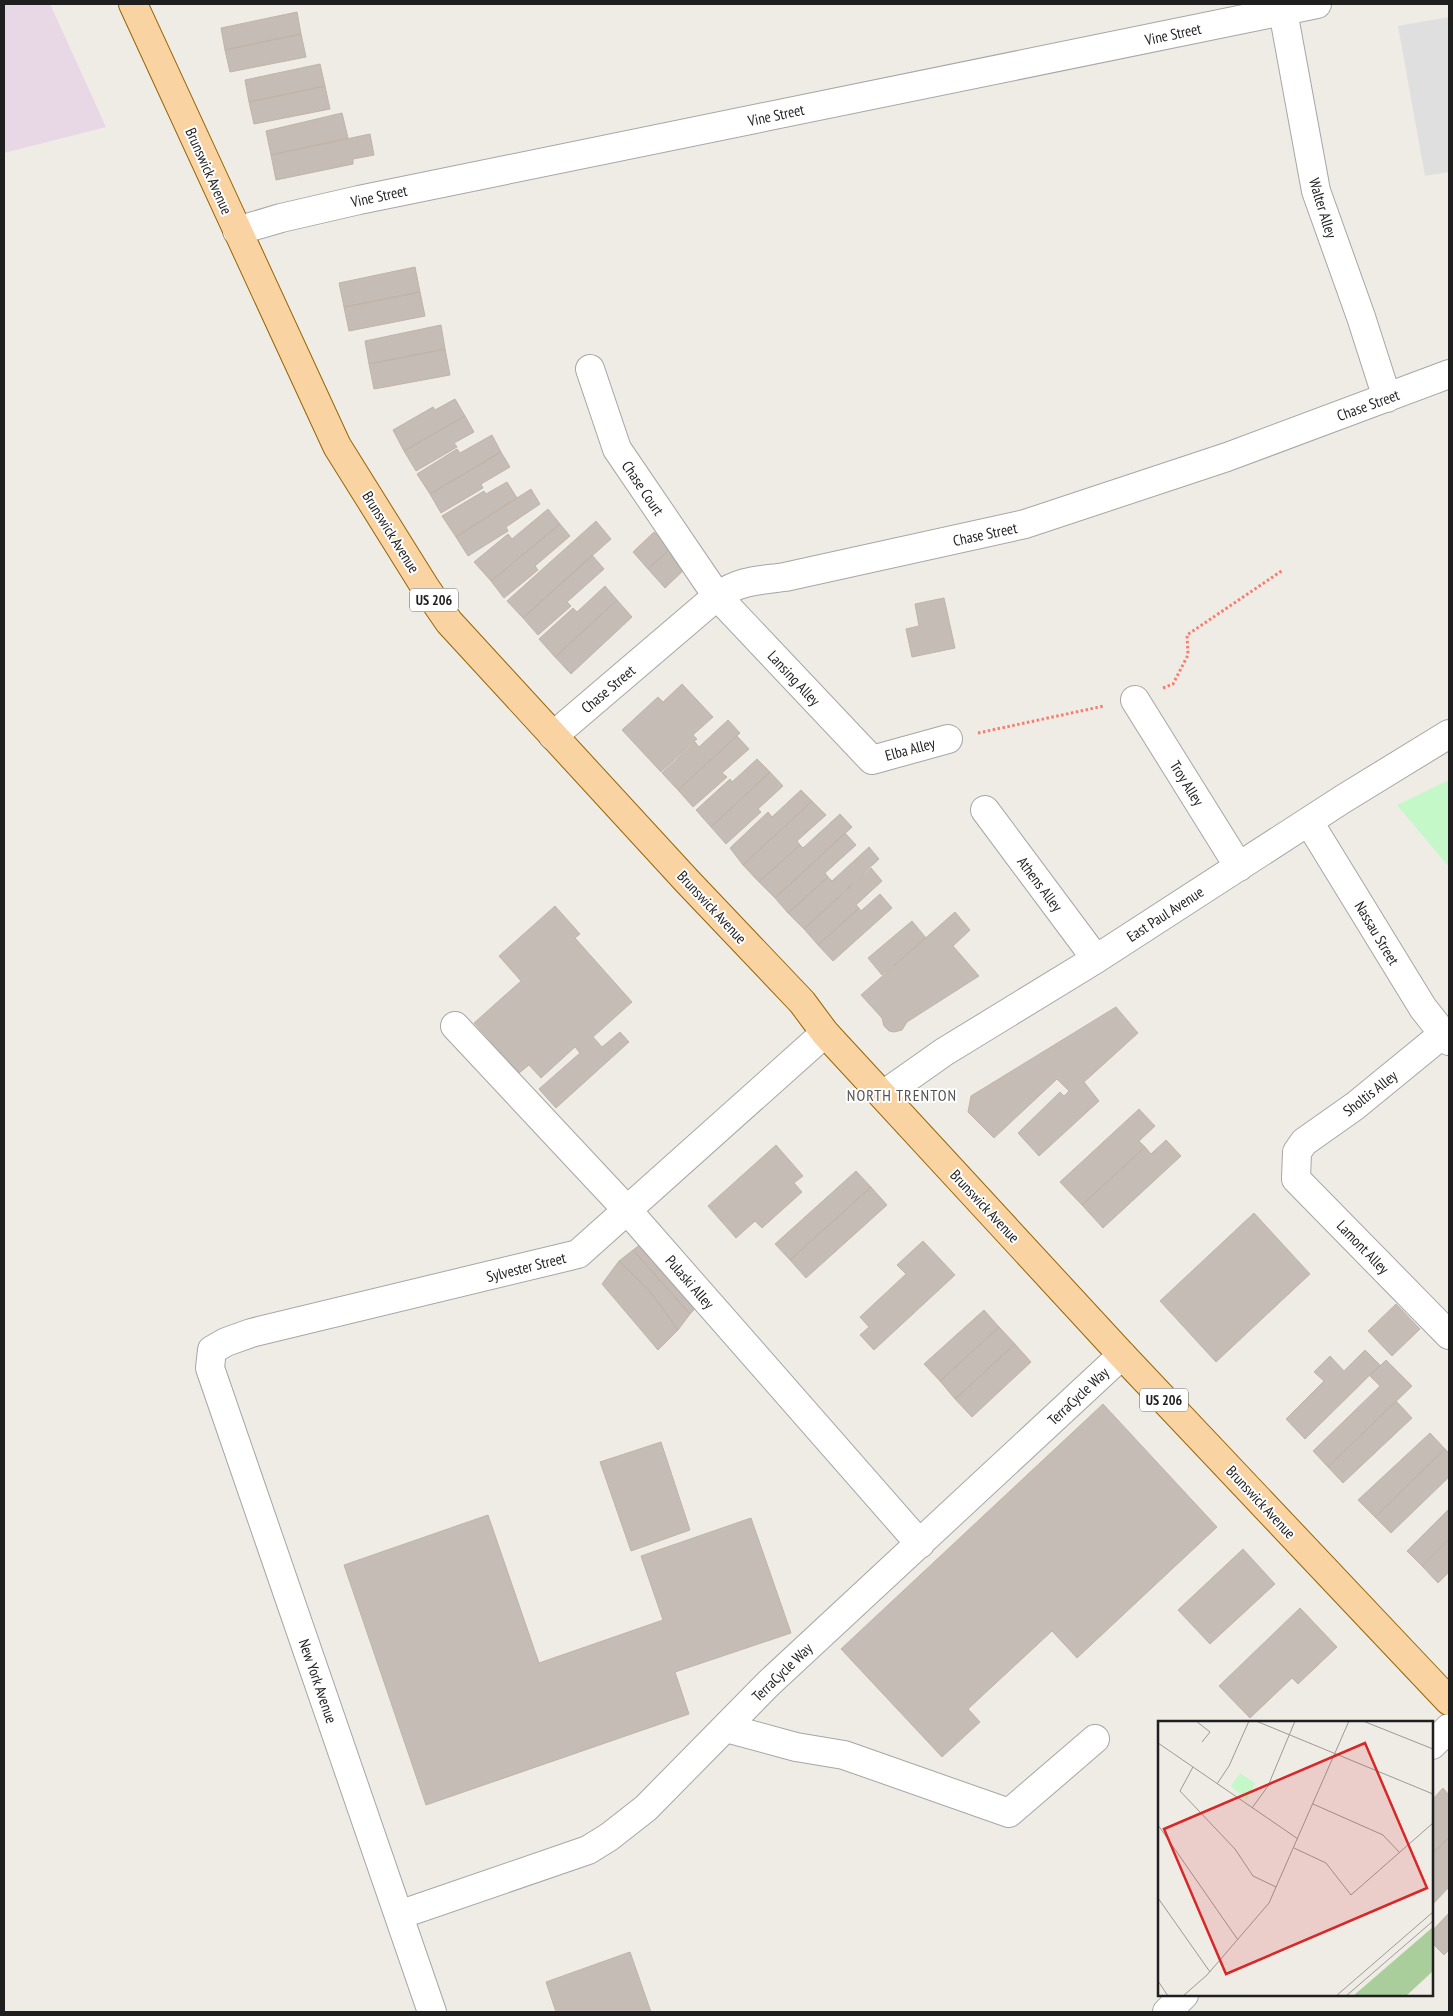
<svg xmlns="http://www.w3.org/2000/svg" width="1453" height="2016" font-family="'PT Sans Narrow',sans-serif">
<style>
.industrial{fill:#e8d8e5}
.park{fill:#c4f8c8}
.parking{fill:#dfdfdf}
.building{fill:#c4bcb5;stroke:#c1b3a8}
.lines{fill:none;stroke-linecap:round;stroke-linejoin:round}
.minor-casing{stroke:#a6a6a6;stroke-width:30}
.major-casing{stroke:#966504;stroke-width:30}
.path{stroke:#f67e70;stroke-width:3;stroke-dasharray:2.5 2.5;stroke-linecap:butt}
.minor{stroke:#fff;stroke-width:28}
.major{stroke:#f9d3a1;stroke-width:28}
.labels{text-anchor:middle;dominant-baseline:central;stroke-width:4;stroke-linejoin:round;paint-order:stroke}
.shield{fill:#fff;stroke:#626262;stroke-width:1}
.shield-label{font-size:14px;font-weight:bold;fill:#1f1f1f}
.street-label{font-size:15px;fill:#1f1f1f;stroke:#fff}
.neighbourhood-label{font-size:16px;letter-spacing:1px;fill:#525252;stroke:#fff}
.inset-road{fill:none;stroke:#9c9a96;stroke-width:1}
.view{fill:#d62828;fill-opacity:0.15;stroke:#d62828;stroke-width:2.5}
.inset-edge{fill:none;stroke:#1f1f1f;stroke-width:2.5}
</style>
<rect width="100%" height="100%" fill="#efece5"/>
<path class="industrial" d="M4,4h46l56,123 -102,26z"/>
<path class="park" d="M1449,780v87l-52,-62z"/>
<path class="parking" d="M1449,17v155l-24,4 -27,-150z"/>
<path class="building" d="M297,12l4,22 -76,16 -4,-22z
M301,34l5,23 -76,15 -5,-22z
M320,64l5,22 -76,16 -4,-22z
M325,86l5,23 -76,15 -5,-22z
M342,113l6,25 -77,17 -5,-24z
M370,134l4,21 -21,4v5l-77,16 -5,-25z
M415,267l5,25 -76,15 -5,-24z
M420,292l5,24 -76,15 -5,-24z
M441,325l4,24 -76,15 -4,-23z
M445,349l5,26 -76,14 -5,-25z
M455,399l10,17 -61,35 -11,-21 40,-23 2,3z
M465,416l9,16 -20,11 3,4 -41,24 -12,-20z
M492,435l9,17 -71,42 -13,-20 40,-25 3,4z
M501,452l9,15 -29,17 2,4 -42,25 -11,-19z
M507,482l10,16 -61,39 -14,-21 42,-25 2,3z
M531,489l9,15 -34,23 2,4 -40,25 -12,-19z
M548,509l12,15 -69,57 -17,-19 34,-28 4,5z
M596,521l15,18 -88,79 -16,-17z
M560,524l10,12 -35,30 3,4 -34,28 -13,-17z
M654,532l16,17 -22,20 -15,-17z
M670,549l16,19 -21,20 -17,-19z
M592,555l12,14 -37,33 4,4 -33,29 -15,-17z
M605,586l12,14 -62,57 -16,-18 34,-31 4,4z
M944,598l11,50 -43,9 -6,-28 13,-3 -4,-22z
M617,600l15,17 -61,57 -16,-17z
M682,684l31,33 -20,18 4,4 -36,33 -39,-42 36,-33 5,5z
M728,720l12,13 -62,57 -16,-17 33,-31 4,5z
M737,736l12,13 -27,24 5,4 -34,30 -15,-17z
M757,759l13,13 -59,55 -15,-17 34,-31 2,3z
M770,772l13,14 -25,23 3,3 -35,32 -15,-17z
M801,790l11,11 -69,64 -13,-17 38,-36 4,5z
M812,801l14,14 -29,26 3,4 -41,37 -16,-17z
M840,814l12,13 -77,71 -16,-16 41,-37 3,3z
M845,833l11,12 -31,28 3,4 -40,36 -13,-15z
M869,847l10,12 -75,70 -16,-16 40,-36 4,4z
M871,868l11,13 -26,24 3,3 -41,37 -14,-16z
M880,894l12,14 -59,53 -15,-16 41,-37 2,3z
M555,906l25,28 -5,4 57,64 -39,35 9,10 18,-15 9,10 -73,66 -17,-19 41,-36 -5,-6 -34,31 -12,-13 -10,8 -45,-50 47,-42 -22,-25z
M955,912l15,18 -17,16 26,30 -72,46 -5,8 -8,2 -5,-1 -5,-5 -2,-8 -21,-23z
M912,921l14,17 -44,37 -14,-17z
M1116,1007l22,26 -54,49 15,19 -60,55 -21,-23 42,-41 4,4 5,-5 -12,-12 -63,59 -26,-26 3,-16z
M1139,1109l16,17 -16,15 6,6 -63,58 -22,-23z
M1166,1140l15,16 -78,72 -21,-23 63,-58 6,7z
M776,1145l27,31 -9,7 8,9 -40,36 -7,-7 -19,17 -28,-32z
M856,1171l15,16 -81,73 -15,-16z
M871,1187l16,18 -81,73 -16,-18z
M1254,1213l56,61 -94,88 -56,-61z
M648,1239l54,62 -12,13 -57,-64z
M923,1241l32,34 -81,75 -14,-15 9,-8 -9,-10 46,-43 -9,-9z
M633,1250l57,64 -12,16 -29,-40 -30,-29z
M619,1261l30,29 29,40 -20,20 -56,-66z
M1396,1304l24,25 -28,27 -24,-25z
M984,1310l15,17 -59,54 -16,-17z
M999,1327l16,17 -60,55 -15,-18z
M1015,1344l16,18 -59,55 -17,-18z
M1365,1350l15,15 -75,74 -19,-20 38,-38 -10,-9 16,-16 14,15z
M1386,1360l26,26 -84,81 -15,-16 67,-65 -10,-10z
M1396,1401l16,17 -69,65 -15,-16z
M1103,1404l114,123 -140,131 -25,-27 -84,78 12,13 -38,35 -101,-108z
M1430,1433l15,16 -70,68 -17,-17z
M661,1442l29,88 -59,21 -31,-89z
M1445,1449l4,4v24l-58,56 -16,-16z
M1449,1509v30l-27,27 -15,-15z
M488,1515l51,148 124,-43 -22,-64 110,-38 40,115 -116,39 14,42 -263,91 -82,-240z
M1449,1539v33l-11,11 -16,-17z
M1243,1549l32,35 -65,60 -32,-34z
M1300,1608l37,39 -39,37 -6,-6 -42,40 -31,-32z
M1443,1788l6,7v42l-17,18v-55z
M1449,1837v50l-17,18v-50z
M1449,1913v37l-5,5 -12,-12v-12z
M630,1952l21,60h-95l-10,-30z"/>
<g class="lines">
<defs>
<path id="minor" d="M1283,11l33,180 45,126 26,81
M237,231l44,-13 78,-18 958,-196
M590,369l27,80 100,147 155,164 76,-21
M1135,700l104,167
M553,736l164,-140c25,-16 39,-15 68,-19l240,-53 202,-67 222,-83
M985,810l111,149
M1309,822l114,186 26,33
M455,1026l173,185 292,333
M1443,1034l-88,72 -51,36 -7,10 -1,27 153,156
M883,1095l61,-43 152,-93 247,-160 106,-65
M726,1728l70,19 48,8 165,58 86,-74
M1432,1745l17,-17
M399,1915l189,-65 21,-13 37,-29 123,-125 353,-328
M432,2012l-222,-644 2,-18 14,-8 25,-9 327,-79 247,-221
M1167,2012l17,-17"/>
<path id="major" d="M133,4l204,442 88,141 24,35 238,259 115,121 23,31 297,322 327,346"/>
</defs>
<use href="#minor" class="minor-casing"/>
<use href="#major" class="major-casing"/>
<path class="path" d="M1163,688l10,-4 15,-29 -1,-20 96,-65
M978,733l126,-27"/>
<use href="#minor" class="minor"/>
<use href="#major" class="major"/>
</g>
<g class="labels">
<g class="shield">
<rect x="410" y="588.5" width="48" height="23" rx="4"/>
<rect x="1140" y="1388.5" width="48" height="23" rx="4"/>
</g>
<g class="shield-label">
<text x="434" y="600">US 206</text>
<text x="1164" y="1400">US 206</text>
</g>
<g class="street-label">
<text transform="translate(1173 34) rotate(-12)">Vine Street</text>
<text transform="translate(776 115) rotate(-12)">Vine Street</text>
<text transform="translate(209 171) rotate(66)">Brunswick Avenue</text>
<text transform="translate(379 196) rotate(-12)">Vine Street</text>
<text transform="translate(1323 208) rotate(73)">Walter Alley</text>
<text transform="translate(1368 405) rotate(-20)">Chase Street</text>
<text transform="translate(643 488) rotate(56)">Chase Court</text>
<text transform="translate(391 532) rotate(58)">Brunswick Avenue</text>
<text transform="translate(985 534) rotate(-12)">Chase Street</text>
<text transform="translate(794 678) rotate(47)">Lansing Alley</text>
<text transform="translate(608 689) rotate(-40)">Chase Street</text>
<text transform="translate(910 749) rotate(-15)">Elba Alley</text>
<text transform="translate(1187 783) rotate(58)">Troy Alley</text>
<text transform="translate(1040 884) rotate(53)">Athens Alley</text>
<text transform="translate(712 907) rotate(47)">Brunswick Avenue</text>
<text transform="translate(1165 914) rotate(-33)">East Paul Avenue</text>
<text transform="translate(1377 933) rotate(59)">Nassau Street</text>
<text transform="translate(1370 1093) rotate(-38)">Sholtis Alley</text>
<text transform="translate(985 1206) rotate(47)">Brunswick Avenue</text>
<text transform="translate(1363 1247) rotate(46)">Lamont Alley</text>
<text transform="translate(526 1267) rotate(-14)">Sylvester Street</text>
<text transform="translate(690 1282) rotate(49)">Pulaski Alley</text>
<text transform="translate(1078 1396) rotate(-43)">TerraCycle Way</text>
<text transform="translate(1261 1502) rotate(47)">Brunswick Avenue</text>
<text transform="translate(782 1672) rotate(-44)">TerraCycle Way</text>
<text transform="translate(318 1681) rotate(71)">New York Avenue</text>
</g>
<g class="neighbourhood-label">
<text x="902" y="1095">NORTH TRENTON</text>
</g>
</g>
<g transform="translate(1158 1721)">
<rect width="275" height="275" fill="#efece5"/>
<path d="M275,206v44l-27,25h-53z" fill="#aace9b"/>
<path d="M82,52l15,10 -8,17 -16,-14z" fill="#c4f8c8"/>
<path class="inset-road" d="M38,0l14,11 -8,10M98,0l177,73M205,0l70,28M0,22l140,96M35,46l-13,24 55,58 18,27 23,11M59,63l12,-18 20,-45M155,83l70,31 17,18M94,87l16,-22 27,-65M0,104l80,115M136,127l32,15 25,32 82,-72M0,177l52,74M0,260l10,15M25,275l24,-21 62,-72 80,-182M178,275l97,-84M188,275l87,-75"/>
<path class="view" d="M207,22l62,145 -201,86 -62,-145z"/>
<rect width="275" height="275" class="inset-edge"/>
</g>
<rect width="1453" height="2016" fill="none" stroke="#1f1f1f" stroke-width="10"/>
</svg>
